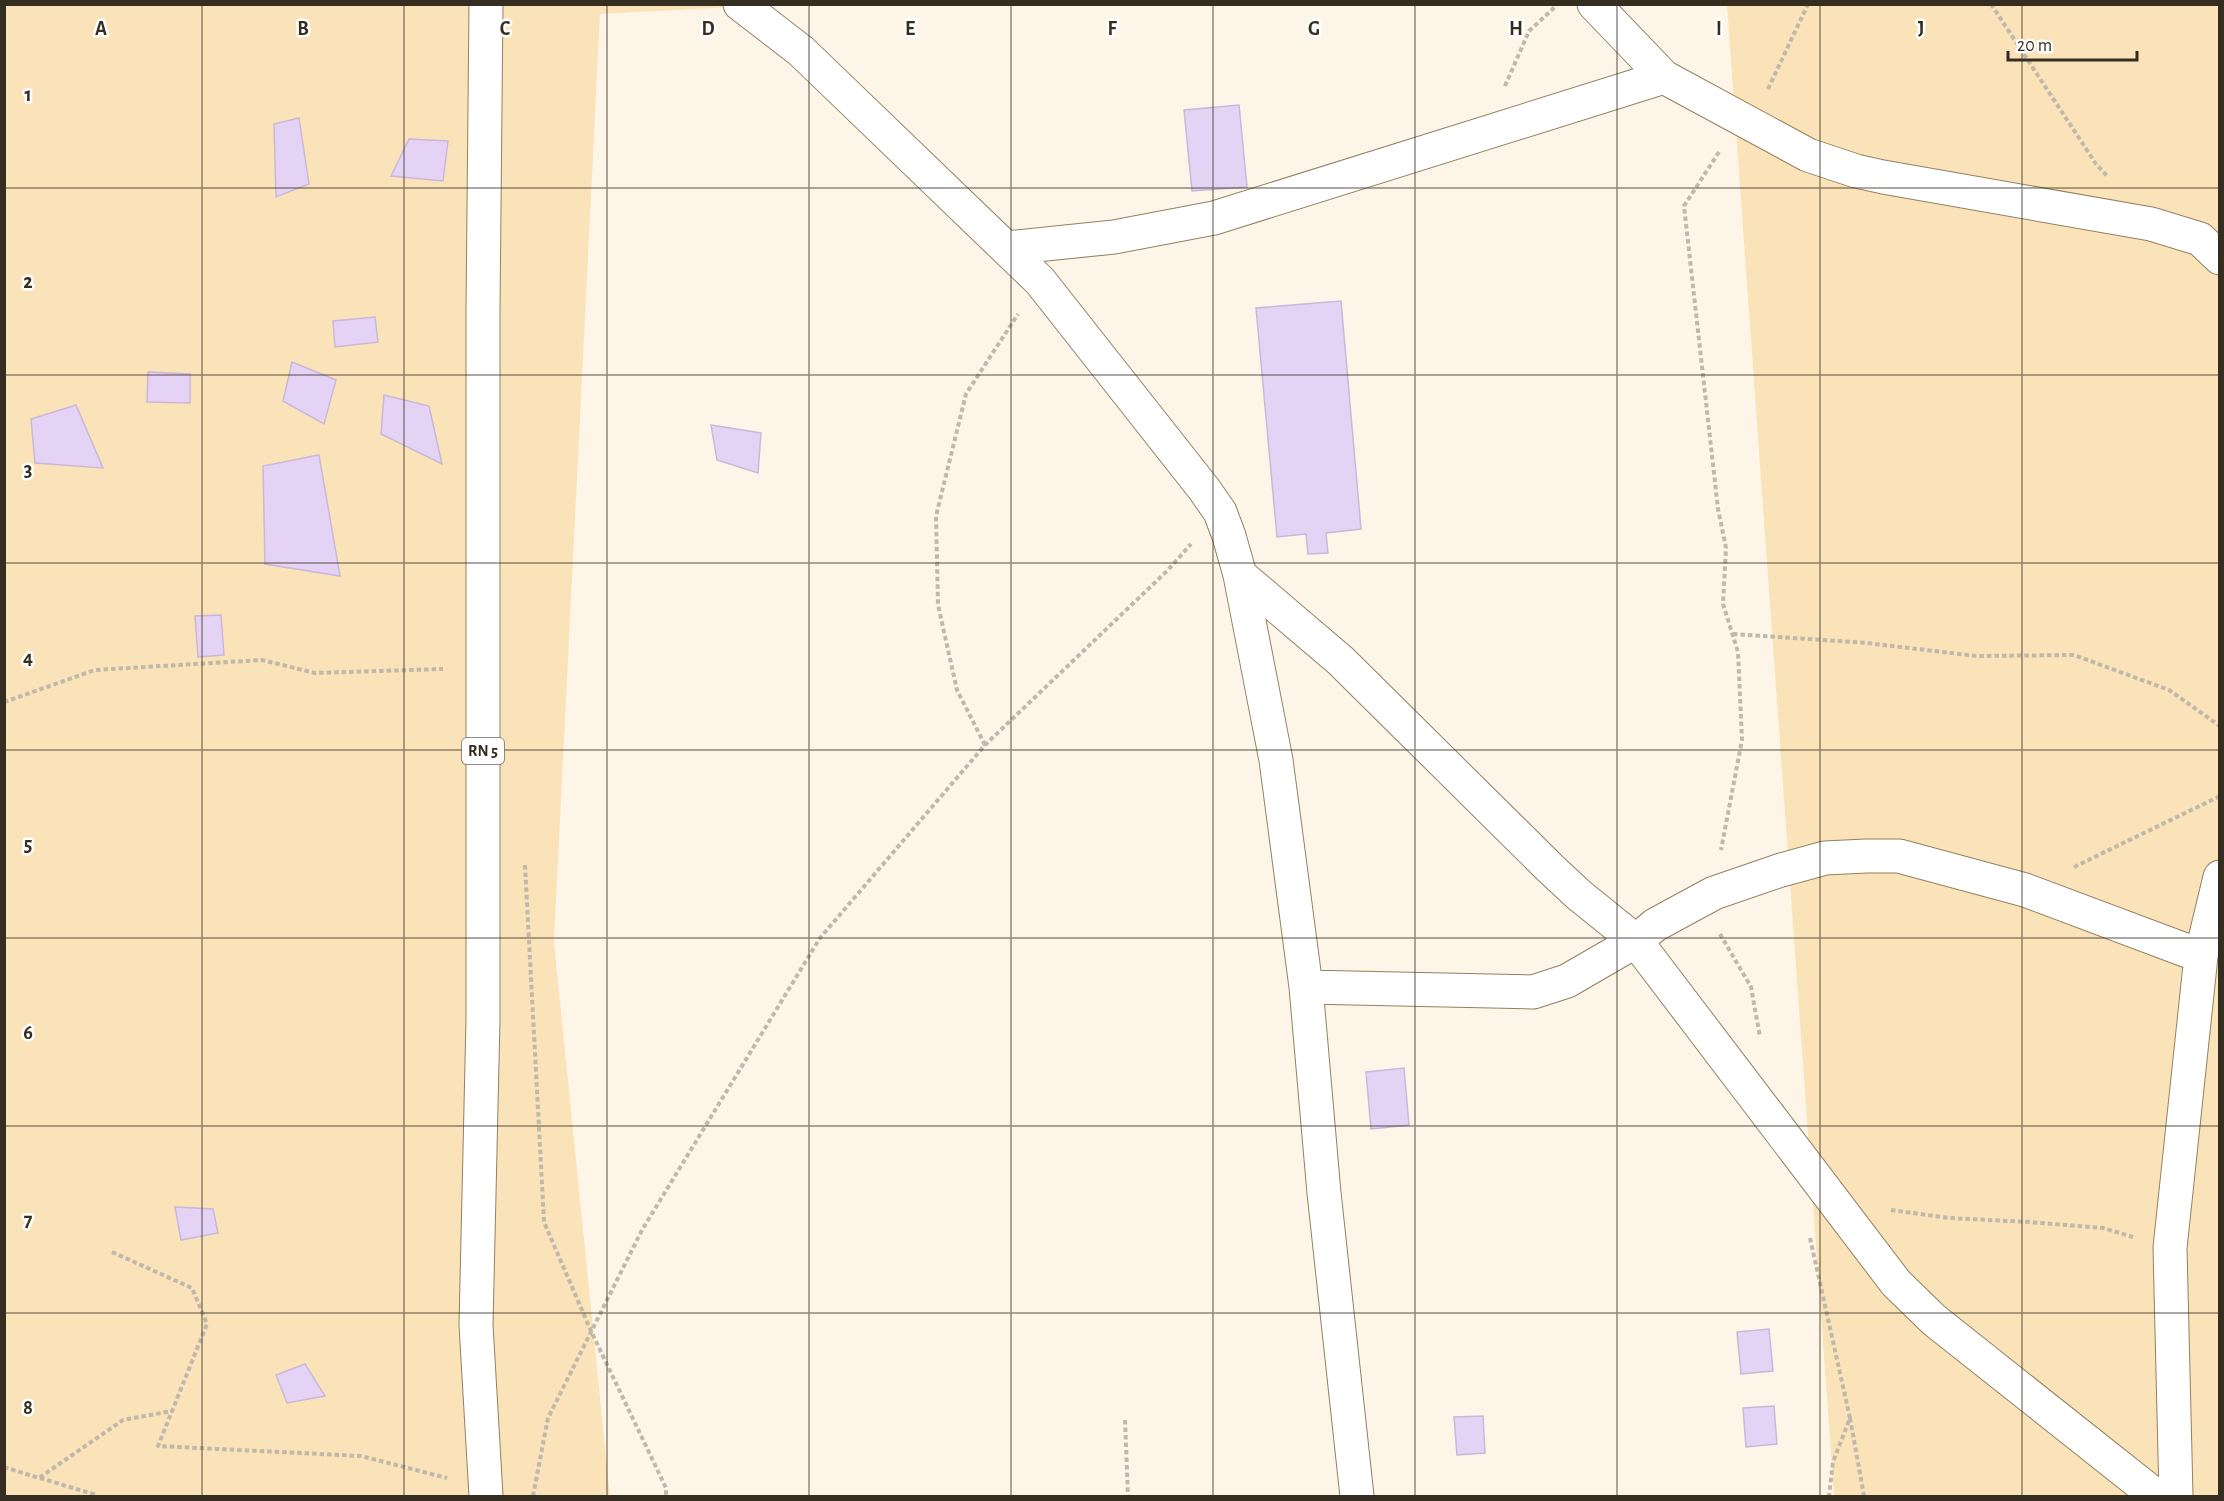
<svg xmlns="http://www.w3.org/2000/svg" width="2224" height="1501" font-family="'Alegreya Sans',sans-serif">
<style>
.green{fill:#fae3b8}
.building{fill:#e5d3f5;stroke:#cab8d9;stroke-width:1.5}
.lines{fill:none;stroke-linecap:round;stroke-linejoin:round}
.street-casing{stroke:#928161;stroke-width:35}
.primary-casing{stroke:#928161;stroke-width:35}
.path{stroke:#c0b8ab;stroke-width:4;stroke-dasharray:4.5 3;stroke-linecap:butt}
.street{stroke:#fff;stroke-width:33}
.primary{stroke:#fff;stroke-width:33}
.grid{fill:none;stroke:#352d20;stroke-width:1.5;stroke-opacity:0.55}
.labels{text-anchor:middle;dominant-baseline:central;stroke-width:5;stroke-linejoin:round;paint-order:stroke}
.shield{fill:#fff;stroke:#726c63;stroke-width:1.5}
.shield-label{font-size:16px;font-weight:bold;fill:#352d20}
.grid-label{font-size:20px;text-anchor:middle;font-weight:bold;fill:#352d20;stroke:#fff;stroke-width:5;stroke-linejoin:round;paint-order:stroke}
</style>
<rect width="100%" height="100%" fill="#fdf6e8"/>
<path class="green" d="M5,5h766l-171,9 -46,928 56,554h-605z
M1727,5h492v1491h-385z"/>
<path class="building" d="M1239,105l8,82 -55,4 -8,-81z
M299,118l10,66 -33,13 -2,-73z
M409,139l39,2 -5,40 -52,-5z
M1341,301l20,228 -35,4 2,20 -20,1 -2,-20 -29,3 -21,-229z
M375,317l3,25 -43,5 -2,-26z
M292,362l44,18 -12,44 -41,-23z
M148,372l42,2v29l-43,-1z
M384,395l45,11 13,58 -61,-30z
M76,405l27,63 -68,-5 -4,-44z
M711,425l50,8 -3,40 -41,-13z
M319,455l21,121 -75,-12 -2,-98z
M221,615l3,40 -26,2 -3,-41z
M1404,1068l5,57 -38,4 -5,-57z
M175,1207l38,2 5,24 -37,7z
M1769,1329l4,42 -32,3 -4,-42z
M305,1364l20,32 -38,7 -11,-28z
M1774,1406l3,38 -31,3 -3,-39z
M1483,1416l2,37 -28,2 -3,-38z"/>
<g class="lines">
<defs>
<path id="street" d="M740,4l61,47 239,230 164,208 16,23 9,24 11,39 36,185 30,227 18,206 33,303
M1594,4l70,73 144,78 48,16 27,6 268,47 49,15 20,19
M1008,248l106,-11 100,-19 450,-141
M1240,575l101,86 209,207 29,27 57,46 260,342 38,37 222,176
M1306,987l227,5 34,-11 69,-40 19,-16 59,-32 67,-23 44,-12 41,-2h33l126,34 176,66
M2176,1496l-6,-248 31,-292 19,-79"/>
<path id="primary" d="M486,1496l-10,-171 7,-306v-708l3,-307"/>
</defs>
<use href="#street" class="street-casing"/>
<use href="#primary" class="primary-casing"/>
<path class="path" d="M1991,4l105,160 12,13
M1505,86l24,-55 27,-25
M1768,89l40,-85
M1719,152l-35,54 34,303 8,39 -3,56 15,48 4,88 -21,110
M1733,634l134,9 109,13 98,-1 95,35 51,36
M4,702l91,-32 167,-10 53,13 128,-4
M985,745l-28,-55 -19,-85 -2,-89 30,-122 52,-80
M525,865l19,357 47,109 75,157v8
M2074,867l146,-71
M1720,934l31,53 9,50
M1891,1210l58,8 80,4 74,6 30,9
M1810,1238l40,180 -17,44 -4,34
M112,1252l80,36 15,36 -49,122 203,10 86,22
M1850,1418l14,78
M1125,1420l3,76
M4,1467l35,11 84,-58 49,-9
M40,1478l53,16 3,2
M533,1496l15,-78 94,-188 178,-292 165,-193 182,-174 24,-27"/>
<use href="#street" class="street"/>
<use href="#primary" class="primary"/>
</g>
<path class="grid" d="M202,4v1492M404,4v1492M607,4v1492M809,4v1492M1011,4v1492M1213,4v1492M1415,4v1492M1617,4v1492M1820,4v1492M2022,4v1492M4,188h2216M4,375h2216M4,563h2216M4,750h2216M4,938h2216M4,1126h2216M4,1313h2216"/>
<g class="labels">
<rect class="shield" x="462" y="738" width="42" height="26" rx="4.5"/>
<g class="shield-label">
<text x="483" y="751">RN 5</text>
</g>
</g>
<g class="grid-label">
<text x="101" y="35">A</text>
<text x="303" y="35">B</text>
<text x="505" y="35">C</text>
<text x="708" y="35">D</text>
<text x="910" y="35">E</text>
<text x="1112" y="35">F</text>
<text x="1314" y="35">G</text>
<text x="1516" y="35">H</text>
<text x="1719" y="35">I</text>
<text x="1921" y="35">J</text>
<text x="28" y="101">1</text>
<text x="28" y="288">2</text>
<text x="28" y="476">3</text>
<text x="28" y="664">4</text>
<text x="28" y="851">5</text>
<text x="28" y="1039">6</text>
<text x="28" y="1226">7</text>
<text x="28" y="1414">8</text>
</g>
<rect width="2224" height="1501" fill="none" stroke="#352d20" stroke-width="12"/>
<path d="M2008 51v9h129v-9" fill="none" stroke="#352d20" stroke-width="3"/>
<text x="2017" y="51" font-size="18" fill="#352d20" stroke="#ffffff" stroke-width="4.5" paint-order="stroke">20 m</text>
</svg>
